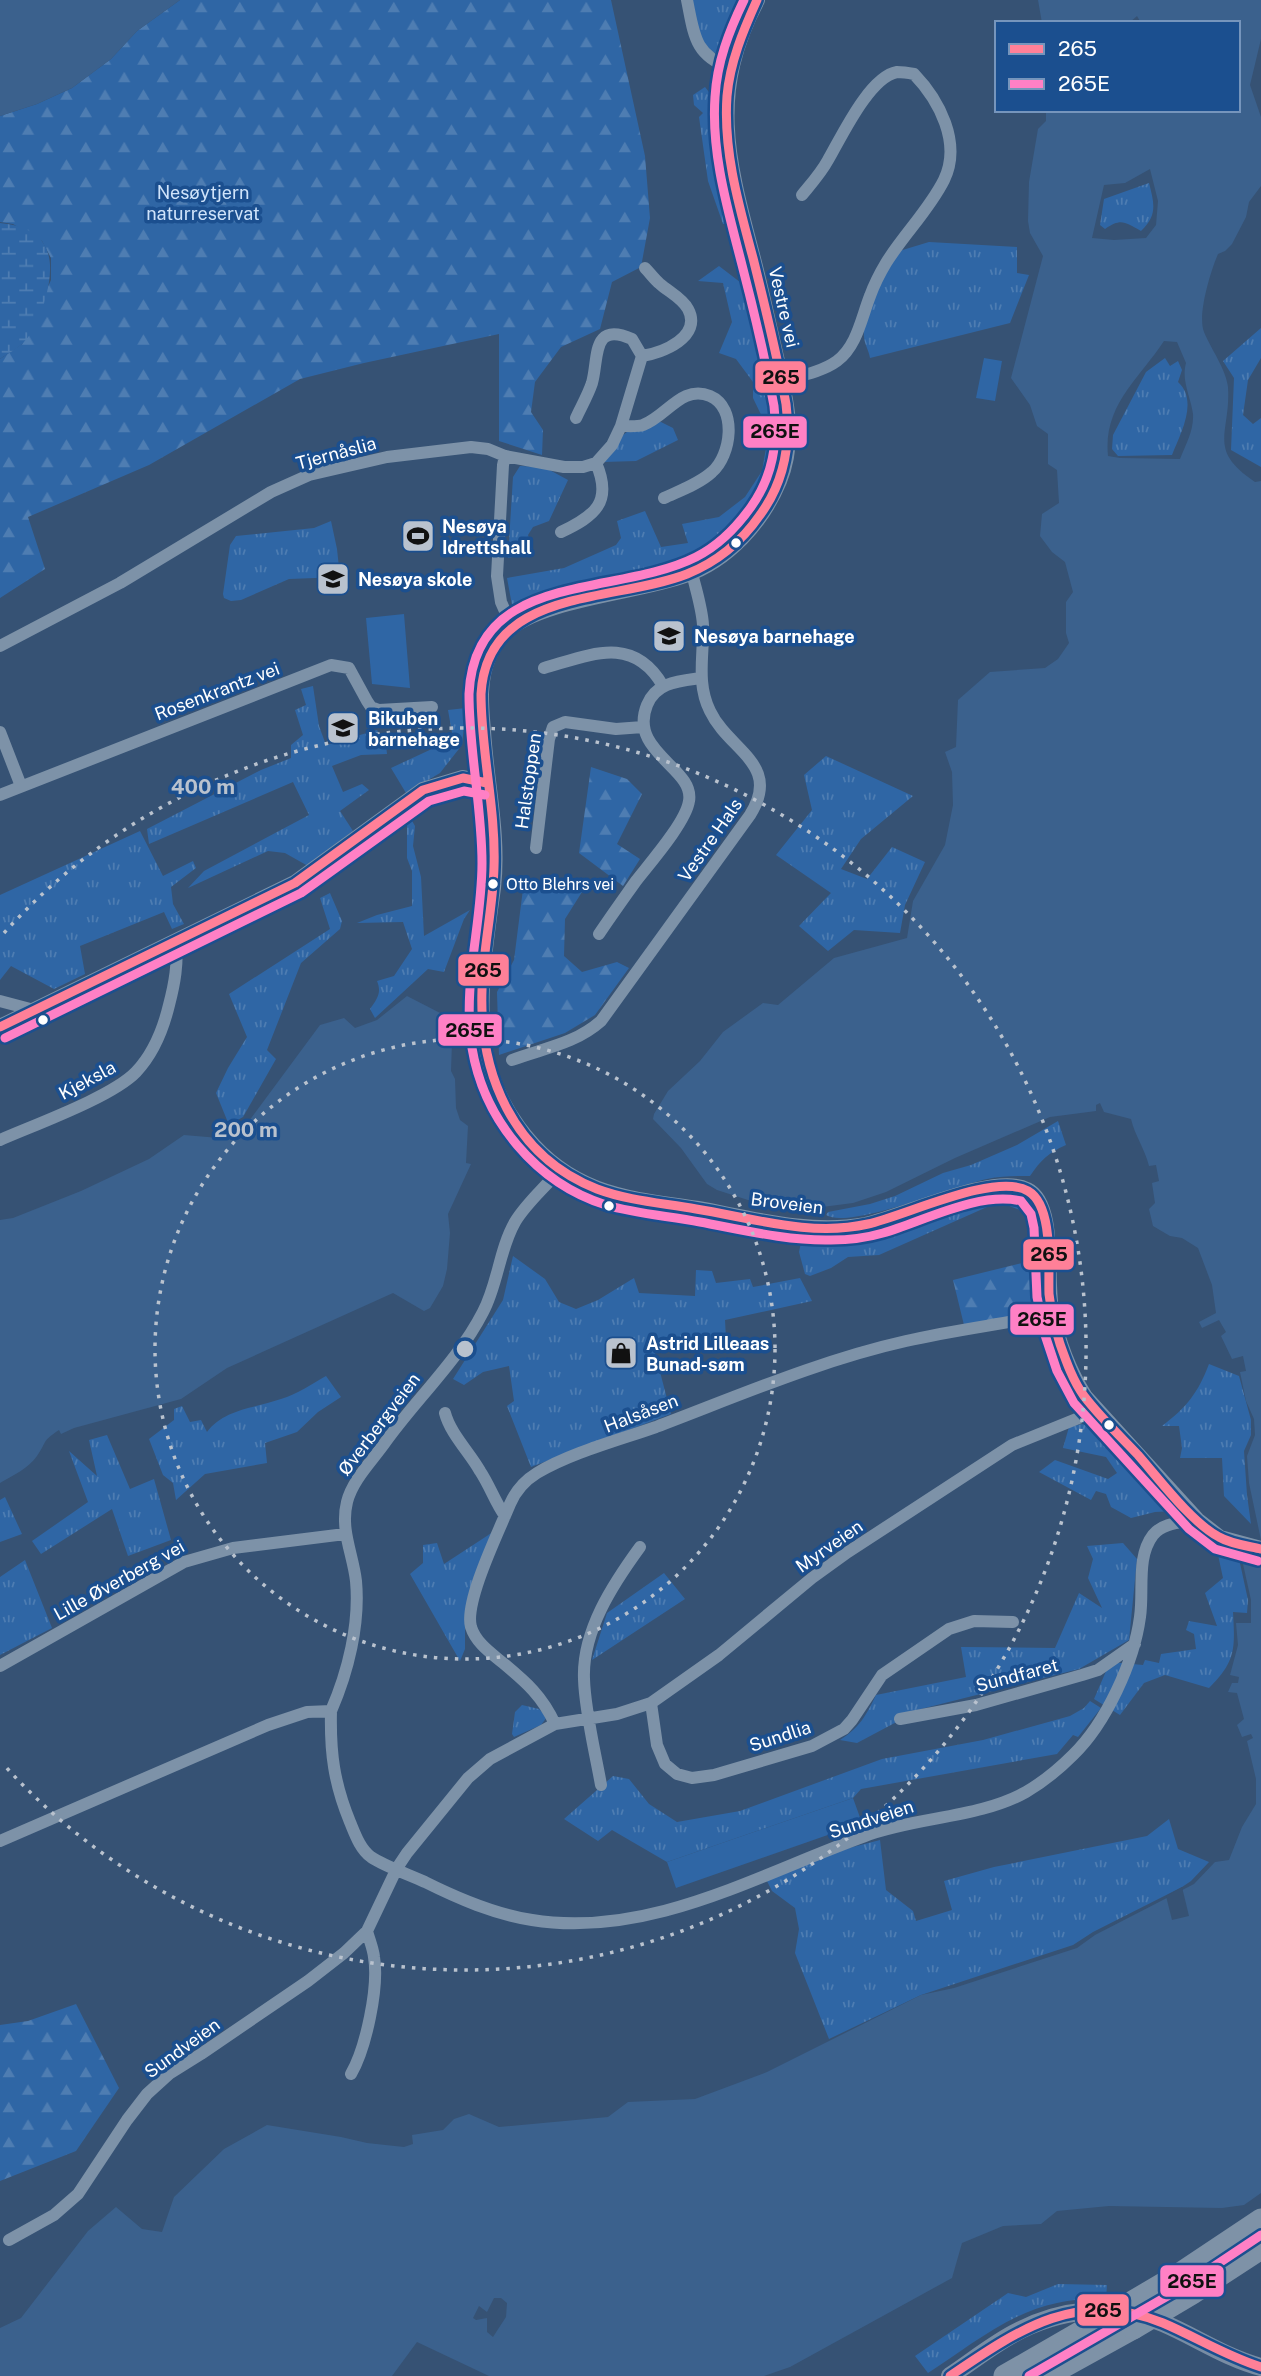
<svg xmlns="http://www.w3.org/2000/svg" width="1261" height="2376" font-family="'Public Sans',sans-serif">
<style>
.grass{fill:url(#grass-tufts)}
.forest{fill:url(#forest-firs)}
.wetland{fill:url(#wetland-marsh)}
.pitch{fill:#2f66a5}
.water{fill:#3b618d;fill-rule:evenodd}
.pier{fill:#365274}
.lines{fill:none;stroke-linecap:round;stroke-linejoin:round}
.minor{stroke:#7d92a8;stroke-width:12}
.tertiary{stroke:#7d92a8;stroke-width:16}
.secondary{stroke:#798da4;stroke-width:18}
.motorway{stroke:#7e92a7;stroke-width:23}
.motorway-bridge{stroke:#7e92a7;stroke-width:23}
.bus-1-casing{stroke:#1b4f8f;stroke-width:14}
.bus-2-casing{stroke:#1b4f8f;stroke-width:14}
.bus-1{stroke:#ff8098;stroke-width:9}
.bus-2{stroke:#ff80c5;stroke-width:9}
.ring{fill:none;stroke:#b9c2ce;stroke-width:3.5;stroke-dasharray:3.5 7}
.bus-dot{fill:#fff;stroke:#1b4f8f;stroke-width:2.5}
.labels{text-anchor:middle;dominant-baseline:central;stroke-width:7;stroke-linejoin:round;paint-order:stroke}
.bus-label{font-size:16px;fill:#fff;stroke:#1b4f8f;text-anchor:start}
.park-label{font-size:18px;fill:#cfe3fa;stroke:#1b4f8f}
.street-label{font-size:18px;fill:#fff;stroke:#1b4f8f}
.poi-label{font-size:18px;font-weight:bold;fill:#fff;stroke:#1b4f8f;text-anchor:start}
.centre{fill:#b9c2ce;stroke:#1b4f8f;stroke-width:3.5}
.ring-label{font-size:21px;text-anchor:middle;font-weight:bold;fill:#b9c2ce;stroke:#1b4f8f;stroke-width:7;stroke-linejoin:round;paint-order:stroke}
.line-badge{stroke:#1b4f8f;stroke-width:2.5}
.pale-badge-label{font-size:19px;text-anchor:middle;font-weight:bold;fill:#111}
</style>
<defs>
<pattern id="grass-tufts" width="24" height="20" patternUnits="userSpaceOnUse" patternTransform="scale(1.75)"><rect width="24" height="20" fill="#2f66a5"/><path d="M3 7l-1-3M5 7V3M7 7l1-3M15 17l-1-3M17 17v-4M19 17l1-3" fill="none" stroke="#4e7db2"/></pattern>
<pattern id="forest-firs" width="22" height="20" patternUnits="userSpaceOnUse" patternTransform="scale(1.75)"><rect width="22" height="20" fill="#2f66a5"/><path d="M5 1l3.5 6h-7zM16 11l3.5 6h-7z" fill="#4e7db2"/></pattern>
<pattern id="wetland-marsh" width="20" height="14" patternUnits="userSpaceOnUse" patternTransform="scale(1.75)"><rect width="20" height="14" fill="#2f66a5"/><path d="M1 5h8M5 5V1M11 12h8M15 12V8" fill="none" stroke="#4e7db2"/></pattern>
</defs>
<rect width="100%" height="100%" fill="#365274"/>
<path class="grass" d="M691,0h58c-6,12 -20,50 -28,55 -24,-5 -24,-34 -30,-55z
M705,87l14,18 2,57 21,86 -2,10 -5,-9 -7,-25h-5l-15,-43 -9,-64 4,-4 -9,-8 -1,-10z
M1149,183c5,20 9,32 -8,48 -16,-9 -20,-13 -36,-2l-5,-4 4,-26z
M929,242l88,5v26l12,2 -19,48 -140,35c-1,-7 -6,-15 -6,-22 -2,-25 21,-61 32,-84z
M719,266l34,26 24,89 5,33v45l-25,56 -46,42 -23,11 -71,18 -28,-4 -77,23 -5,-27 57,-10 52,-23 5,-7 -4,-17 28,-10 16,36 27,-4 -6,-19 37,-7 26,-20 17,-26 7,-40 -16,-33v-16l-17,-23 -17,-6 13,-31 -9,-39 -25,-2z
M1261,328v30l-13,22 -5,35 10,9 8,-6v49l-30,-17 3,-72 -11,-17z
M1165,358l5,8 8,-5 4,9 -4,12c21,19 2,52 -6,73l-54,1 -6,-7 1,-14 33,-63z
M661,422l12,6 5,12 -42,21 -33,1c18,-26 23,-38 58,-40z
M520,466l24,1 24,13 -19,41 -16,6 -5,8 5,17 -25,6 5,-81z
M331,521l6,28 3,28 -51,2 -48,21 -10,1 -7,-3 -1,-4 7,-49 6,-9 78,-8z
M313,686l6,40 7,19 51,-15 9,15 1,9 -26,1 -29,11 11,26 19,-8 7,6 -29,21 13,20 -45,35 -23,-13 -17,-2 -80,37 16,-17 105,-56 -16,-33 -144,62 -2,-15 114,-59 30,-12v-13l12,-10 -8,-25 11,-5 -5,-16z
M466,708l-4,37 -22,28 -34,20 -15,-25 58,-27 3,-8 -4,-23z
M826,756l87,40 -52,43 -20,30 26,10 25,-32 33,15 -20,43 -5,28 -46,-3 -26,21 -29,-25 32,-33 -55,-38 36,-45 -8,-35z
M407,812l8,14 -2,20 8,31 3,59 46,-26 -6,9 -20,53 -16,-3 -53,49 -5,-9c7,-10 12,-16 7,-28l17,-5 18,-27 -9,-27 -46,1 20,-8 35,-9v-35l-5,-13z
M140,831l23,45 30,-15 3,7 -25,19 2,17 11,20 -12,5 -8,-17 -84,34 5,28 -31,15 -43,-23 -11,14v-85z
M330,893l12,28 -2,8 -39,34 -34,87 9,9 -33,58 -14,8 -13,-32 12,-25 19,-31 -18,-43 101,-65 -10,-31z
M1058,1121l8,24c-17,7 -26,16 -36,31 -14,0 -29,0 -43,3 -30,6 -138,51 -161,36l2,-3 42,-8 25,-8 48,-23 28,-8 46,-20z
M1004,1197c34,9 30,31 33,61l-14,-47 -19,-7 -17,3 -108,48 -31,2 -17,11 -21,8 -5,-2 -6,-22 3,-14 31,2 44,-8 111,-34z
M513,1256l32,23 14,23 17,7 22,-9 36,-22 5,15 56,3 1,-26 16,1 4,12 34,-4 3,8 47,-9 12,23 -87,19 1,19 -73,6 18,69 -140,53 -24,-61 7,-5 -5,-35 -26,6 -19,13 -11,-6 50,-79z
M1209,1364l30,12 12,44v15l-7,16 3,44 4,29 -27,-28 -2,-38h-42l2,-10 -3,-22h-17c25,-19 36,-33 47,-62z
M326,1376l15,21 -23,15 -21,20 -32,11 2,20 -62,11 -29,26 -3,-17 -10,-8 -14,-36 25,-19v-11l8,-3 8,16 11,-2 6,12c17,-23 48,-24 74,-33 16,-5 31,-15 45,-23z
M1082,1424l15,4 7,7 69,76 -18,1 -24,6 -20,-11 -5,-13 -10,-3 -5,9 -52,-28 16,-12 53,19 9,-6 -11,-16 -43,-9 6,-21z
M107,1435l23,54 24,-10 17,61 -43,16 -16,-47 -71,45 -9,-13 56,-39 -19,-51 28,25 -8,-36z
M5,1497l17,37 -22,8v-42z
M493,1532l-28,82v35l-5,12 -50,-87 13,-11v-18l14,-2 7,21z
M1123,1543l14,16 -8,81 -50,29 -158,40 -64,34 -17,-3c19,-12 26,-24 36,-45l90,-18 -5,-30 94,1 24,-55 23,15 -14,-30 5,-19 -6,-13z
M1217,1550l21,4 10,46 -1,13 -14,-1c2,37 3,49 -24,76l-44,-13 -21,8 -24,32 -26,-16 16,-37 33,3 2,-5 14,3 2,-9 35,-5 -2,-15 -8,-4 3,-9 28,5 -12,-33 18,-15z
M25,1560l27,68 -52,27v-78z
M664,1573l21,26 -93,61 15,-47z
M1090,1701l11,7 -23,29 -5,-2 -16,19 -196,35 -8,9 -186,64 -55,-32 -14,11 -34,-22 49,-43 16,3 20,25 28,18 63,-11 142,-52 101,-19 87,-24 14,-8z
M522,1705l17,4 8,8 -6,8 -27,12 -2,-3 3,-22z
M1169,1819l9,30 31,13 -18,19 -9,6 -89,45 -20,13 -152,50 -92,44 -34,-86 4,-24 -4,-21 -23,-17 -6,-12 56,-24 58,-15 6,50 27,21 3,10 36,-11 -8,-29 50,-14 153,-31z
M1058,2284l49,1 -1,14c-17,0 -33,0 -49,4 -47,9 -90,45 -129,70l-13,-17 93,-63 18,4z"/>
<path class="forest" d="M180,0h431l34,156 5,62 -9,49 -29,15 -12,47 -39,18 -26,35 -4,30 12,18 -1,25 -43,-14v-107l-135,29 -64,16 -151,86 -121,52 17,52 -45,29v-239l22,-15 29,-64v-22l-9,-17 -29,-17 -13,-2v-106l37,-12 35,-16 39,-29 26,-28z
M591,767l36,12 15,15 -25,50 23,15 -17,27 -44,-33z
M523,889l59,3 -17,27 -1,37 18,16 35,-10 12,6 -34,47 -30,18 -66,22 -2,-63 17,-32z
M1030,1261l4,54 -70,10 -11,-45z
M76,2004l43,84 -43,63 -76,30v-156l28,-4z"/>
<path class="wetland" d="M0,223c50,5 57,34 45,77 -5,16 -10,31 -22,43 -6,6 -16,11 -23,16z"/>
<path class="pitch" d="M984,358l18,3 -7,40 -19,-3z
M404,614l6,74 -38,-4 -6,-66z
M853,1798l9,25 -186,65 -9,-26z"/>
<path class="water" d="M0,0h180l-43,31 -26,28 -39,29 -35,16 -37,12z
M1038,0h223v39l-11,46 11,32v69l-12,16 -3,15 -14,27 -7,7 -7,3c-7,16 -21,61 -14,78 7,17 22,37 24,55 3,47 -22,62 27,95l6,-1v1059l-12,-57 -2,-27 8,-21 -1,-16 -8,-18 -6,-29 6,-1 -3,-15 -11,3 -11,-23 5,-4 -7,-12 -17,8 -3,-6 17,-9 -4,-28 -14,-37 -16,-10 -12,-2 -17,-10 -4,-17 6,-6 -3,-20 7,-2 -3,-16 -7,1c-4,-17 -14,-30 -18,-47l-27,-7 -4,-9 -4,2v6l-46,6 -95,41 -69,34 -33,11 -31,4 -74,-7 -31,-10 -10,-6 -26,-36 -28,-29 1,-5 14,-23 32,-30 23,-29 40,-29 15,2 56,-47 73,-20 6,-37 32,-56 8,-40 -1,-33 -7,-20 11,-5 2,-47 32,-28 55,-4 13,-9 11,-16 -3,-10v-31l7,-10 -8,-30 -13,-10 -12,-16 2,-22 17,-11 -2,-33 -9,-6v-30l-11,-8 -7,-21 -19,-27 32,-122 -13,-23 -2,-12 1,-39 9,-53 8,-8v-11h192v-87h-97l-4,-7 -8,7h-87zM1150,169l8,32 -2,24 -10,13 -32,2 -22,-2 12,-53 21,-2zM1164,341l13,1 9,21c-5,18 5,34 7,51 1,16 -7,30 -13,45l-60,-1 -12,-2c-5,-51 31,-77 56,-115z
M407,996l37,19 8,27 -1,29 4,8 1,29 4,12 8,6 -2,37 5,1 -23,50 2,19 -3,36 -4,17 -13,22 -6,3 -31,-18 -166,75 -46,31 -107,29 -13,6 -2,-4c-18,12 -11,10 -22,26 -8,12 -25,20 -37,27v-263l13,-2 68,-27 68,-32 35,-24 35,3 30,-17 71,-96 24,-7 11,10 22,-8z
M1241,1555l20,3v635l-17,12 -22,3 -113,-2 -52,5 -16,13 -38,2 -41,17 -10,35 -162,89 -26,9h-275l-72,-34 -25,34h-392v-48l21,-10 67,-87 28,-24 26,22 20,3 12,-35 50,-48 43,-24 74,12 26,6 37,4 9,-3 -1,-9 31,-5 11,-11 15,-5 30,13 109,-10 20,-15 67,-3 72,-27 154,-77 33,-7 123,-40 18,-13 99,-51 21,-22 14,-2 13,-33 14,-23v-25l-9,-38 6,-3 -2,-4 -9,3 -5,-12 7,-6 -7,-26 -9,-1 4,-9h6l1,-6 -9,-2 8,-30 -2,-22h15v-23zM494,2298h7l6,5 -1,14 -13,20 -6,-5v-14l-11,2 -3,-2 6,-12 8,6z"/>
<path class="pier" d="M1182,1887l7,29 -17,4 -6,-24z"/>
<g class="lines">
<path class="minor" d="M687,0c7,34 7,55 43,68
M642,356c20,-3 61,-19 46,-47 -6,-11 -19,-17 -28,-25 -6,-5 -10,-11 -15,-16
M781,381c18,-5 41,-9 56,-20 20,-15 24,-42 33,-65 4,-11 10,-23 16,-33 18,-29 43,-53 58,-83 18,-37 -5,-80 -30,-106 -5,-1 -12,-2 -17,-2 -28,5 -56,66 -69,88 -7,13 -17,24 -26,35
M621,426c7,0 15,1 22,-1 23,-8 39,-41 67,-29 28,12 21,60 2,76 -13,12 -33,19 -48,26
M505,456l-2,9 -6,111 4,26 11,25
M561,532c34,-16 52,-30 35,-69
M0,646l120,-63 151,-91 38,-17 78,-18 84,-10 17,2 17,7 59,11h19l13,-4 16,-18 9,-19 21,-70 -10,-17c-41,-18 -33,19 -40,44 -4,12 -11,24 -16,35
M544,668c46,-13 89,-34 119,18
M0,732l21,54
M0,795l331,-130 18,3 18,33 4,6 8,3 53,-3
M536,848l13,-109 4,-12 12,-5 51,7 27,-2
M599,934c12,-18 25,-36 37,-53 14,-18 50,-59 53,-80 6,-33 -61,-49 -42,-96 9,-23 32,-24 54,-27
M0,1001l34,9
M512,1060c32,-12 63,-16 89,-39l149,-206c32,-51 -21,-64 -40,-104 -14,-28 -6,-56 -7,-86 -1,-17 -7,-35 -11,-52
M0,1140c34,-15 112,-43 136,-68 18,-19 27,-42 33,-67 6,-23 9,-41 7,-64
M445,1413c5,20 25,40 35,58 10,15 15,31 25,45
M0,1666l184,-104 49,-14 112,-14
M651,1703l6,42 8,19 12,10 15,4 22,-3 98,-29 32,-17 8,-9 30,-45 67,-46 25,-8 39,1
M331,1711c-1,42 3,72 19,111 5,12 10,27 21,35 13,9 39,18 54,25 34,17 69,32 107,38 117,19 227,-46 333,-84 50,-19 115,-18 161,-44 17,-10 34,-24 47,-37 33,-32 61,-93 67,-138 4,-26 -4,-60 13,-82 10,-13 29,-12 44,-15
M900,1719l76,-14 106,-30 16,-5 37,-26
M555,1724c-13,-28 -28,-41 -52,-61 -12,-10 -27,-20 -32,-36 -7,-25 28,-96 39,-123 6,-14 14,-23 27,-31 33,-20 82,-33 119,-46 82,-31 165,-67 250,-86 48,-11 98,-17 146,-27
M601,1785c-6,-34 -16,-73 -17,-106 -2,-48 29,-95 56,-132
M0,1841l268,-116 39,-13 24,-1c17,-39 29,-87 25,-130 -3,-27 -16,-51 -9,-79 5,-21 24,-40 37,-58 31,-44 74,-83 99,-132 15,-28 16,-62 32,-90 12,-20 31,-35 45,-53
M351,2074c15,-26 28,-87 23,-117 -1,-9 -5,-18 -7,-26
M9,2240l45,-25 24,-21 49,-74 20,-26 22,-20 32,-20 107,-73 36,-28 23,-22 30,-63 10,-15 61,-75 22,-19 65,-35 62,-10 34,-11 68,-48 93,-77 36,-26 164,-107 84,-34"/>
<path class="tertiary" d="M757,0c-49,92 -30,160 -5,255 9,34 16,68 24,102 10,42 20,83 3,124 -17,41 -51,79 -94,94 -46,17 -146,24 -180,57 -7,7 -13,17 -17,26 -10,23 -7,49 -5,73 3,52 16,104 10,157 -7,50 -16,106 -9,157 8,58 49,115 102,139 34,16 75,19 112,25 55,10 112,26 167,16 39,-8 129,-52 162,-35 29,14 18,88 24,119 6,31 17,61 34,88l112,123 23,18 41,11
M0,1027l295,-144 128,-93 40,-12 24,5"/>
<path class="secondary" d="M950,2376c21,-14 41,-30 63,-42 45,-25 102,-32 150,-11 33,14 63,35 98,44"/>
<path class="motorway" d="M1005,2376l92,-53
M1046,2376l87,-48"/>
<path class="motorway-bridge" d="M1097,2323l80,-47 84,-56
M1133,2328l59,-35 69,-45"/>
<defs>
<path id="bus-1" d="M757,0c-14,31 -27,62 -30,96 -4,55 12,110 26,162 12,48 24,97 33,146 5,40 -1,77 -26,111 -18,26 -43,47 -73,59 -74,29 -200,13 -206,120 0,58 15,115 13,173 -1,41 -11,82 -12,123 -3,84 31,166 115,199 32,12 66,14 99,20 56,9 115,28 172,15 37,-8 127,-52 160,-33 26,15 20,77 21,103 2,17 6,34 11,50 6,17 13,37 24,52 16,21 36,40 54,59 21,24 54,68 81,82 12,7 29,9 42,12
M0,1027l295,-144 128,-93 40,-12 24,5
M950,2376c68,-46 127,-88 213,-53 33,14 63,33 98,44"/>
<path id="bus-2" d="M744,0c-15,31 -27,62 -29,97 -4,57 13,113 27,168 12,46 23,93 32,141 4,37 -1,70 -23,101 -15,21 -33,39 -55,50 -81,41 -221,12 -227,137 0,57 13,113 13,169 0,62 -20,122 -10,185 12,72 64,135 134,157 31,9 63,11 94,17 43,8 87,19 131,18 18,0 35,-2 52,-7 41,-12 96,-42 138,-32l10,13 3,14 3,69 8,38 12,36 17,32 115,126 26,20 43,12
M5,1038l296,-145 128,-92 35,-10 21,4
M1029,2376l154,-89 78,-52"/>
</defs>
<use href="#bus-1" class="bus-1-casing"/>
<use href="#bus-2" class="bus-2-casing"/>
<use href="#bus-1" class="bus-1"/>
<use href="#bus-2" class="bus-2"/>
</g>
<g class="ring">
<circle cx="465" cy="1349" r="310"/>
<path d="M4 933A621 621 0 1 1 4 1765"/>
</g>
<defs>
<symbol id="stadium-square" viewBox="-11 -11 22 22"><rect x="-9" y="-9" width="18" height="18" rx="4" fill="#b9c2ce" stroke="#1b4f8f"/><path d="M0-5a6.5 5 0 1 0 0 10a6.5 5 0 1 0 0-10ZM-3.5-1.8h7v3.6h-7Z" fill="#111"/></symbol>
<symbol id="school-square" viewBox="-11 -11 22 22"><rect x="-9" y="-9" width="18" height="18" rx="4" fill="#b9c2ce" stroke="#1b4f8f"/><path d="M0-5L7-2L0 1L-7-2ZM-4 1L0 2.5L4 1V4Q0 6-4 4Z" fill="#111"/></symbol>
<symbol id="shop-square" viewBox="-11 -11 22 22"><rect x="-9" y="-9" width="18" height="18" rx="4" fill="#b9c2ce" stroke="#1b4f8f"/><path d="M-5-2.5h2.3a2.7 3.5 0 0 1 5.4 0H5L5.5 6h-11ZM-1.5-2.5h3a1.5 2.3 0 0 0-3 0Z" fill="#111"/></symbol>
</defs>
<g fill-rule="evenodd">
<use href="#stadium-square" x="399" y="517" width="38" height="38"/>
<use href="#school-square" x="314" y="560" width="38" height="38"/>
<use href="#school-square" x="650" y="617" width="38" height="38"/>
<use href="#school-square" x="324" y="709" width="38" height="38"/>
<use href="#shop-square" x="602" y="1334" width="38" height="38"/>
</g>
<g class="bus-dot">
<circle cx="736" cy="543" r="6"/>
<circle cx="493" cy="884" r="6"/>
<circle cx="43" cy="1020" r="6"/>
<circle cx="609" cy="1206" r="6"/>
<circle cx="1109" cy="1425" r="6"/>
</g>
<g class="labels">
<g class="bus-label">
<text x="506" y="884">Otto Blehrs vei</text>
</g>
<g class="park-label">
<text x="203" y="192">Nesøytjern<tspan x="203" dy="21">naturreservat</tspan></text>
</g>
<g class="street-label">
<text transform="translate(784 307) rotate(77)">Vestre vei</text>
<text transform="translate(336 453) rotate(-15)">Tjernåslia</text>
<text transform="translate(217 691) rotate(-21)">Rosenkrantz vei</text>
<text transform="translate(528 781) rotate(-82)">Halstoppen</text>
<text transform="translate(710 840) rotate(-55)">Vestre Hals</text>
<text transform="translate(87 1080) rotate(-28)">Kjeksla</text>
<text transform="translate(787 1203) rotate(7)">Broveien</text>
<text transform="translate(641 1413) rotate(-21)">Halsåsen</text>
<text transform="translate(379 1424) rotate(-53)">Øverbergveien</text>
<text transform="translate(829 1546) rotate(-35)">Myrveien</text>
<text transform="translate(119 1580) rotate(-29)">Lille Øverberg vei</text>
<text transform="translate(1017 1675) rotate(-15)">Sundfaret</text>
<text transform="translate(780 1736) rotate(-18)">Sundlia</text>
<text transform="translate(871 1819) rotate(-18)">Sundveien</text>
<text transform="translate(182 2048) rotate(-36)">Sundveien</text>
</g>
<g class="poi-label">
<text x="442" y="526">Nesøya<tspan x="442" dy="21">Idrettshall</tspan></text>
<text x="358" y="579">Nesøya skole</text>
<text x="694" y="636">Nesøya barnehage</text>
<text x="368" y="718">Bikuben<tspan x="368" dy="21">barnehage</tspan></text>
<text x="646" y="1343">Astrid Lilleaas<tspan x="646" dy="21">Bunad-søm</tspan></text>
</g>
</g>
<circle cx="465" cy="1349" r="10" class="centre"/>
<g class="ring-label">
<text x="203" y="794">400 m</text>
<text x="246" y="1137">200 m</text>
</g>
<g class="line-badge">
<rect x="754" y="360" width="53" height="34" rx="7" fill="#ff8098"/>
<rect x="742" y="415" width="66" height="34" rx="7" fill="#ff80c5"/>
<rect x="457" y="953" width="53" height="34" rx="7" fill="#ff8098"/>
<rect x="437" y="1013" width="66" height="34" rx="7" fill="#ff80c5"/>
<rect x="1022" y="1238" width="53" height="33" rx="7" fill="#ff8098"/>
<rect x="1009" y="1303" width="66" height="33" rx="7" fill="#ff80c5"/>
<rect x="1159" y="2264" width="66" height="34" rx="7" fill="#ff80c5"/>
<rect x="1076" y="2293" width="54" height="34" rx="7" fill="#ff8098"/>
</g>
<g class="pale-badge-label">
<text x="781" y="384">265</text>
<text x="775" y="438">265E</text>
<text x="483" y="977">265</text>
<text x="470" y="1037">265E</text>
<text x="1049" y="1261">265</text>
<text x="1042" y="1326">265E</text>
<text x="1192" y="2288">265E</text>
<text x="1103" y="2317">265</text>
</g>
<rect x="995" y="21" width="245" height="91" fill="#1b4f8f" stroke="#7695bc" stroke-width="2"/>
<rect x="1009" y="44" width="35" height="10" fill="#ff8098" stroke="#7695bc" stroke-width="2"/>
<text x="1058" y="56" font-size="21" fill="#ffffff">265</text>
<rect x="1009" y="79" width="35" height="10" fill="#ff80c5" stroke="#7695bc" stroke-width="2"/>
<text x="1058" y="91" font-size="21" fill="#ffffff">265E</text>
</svg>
